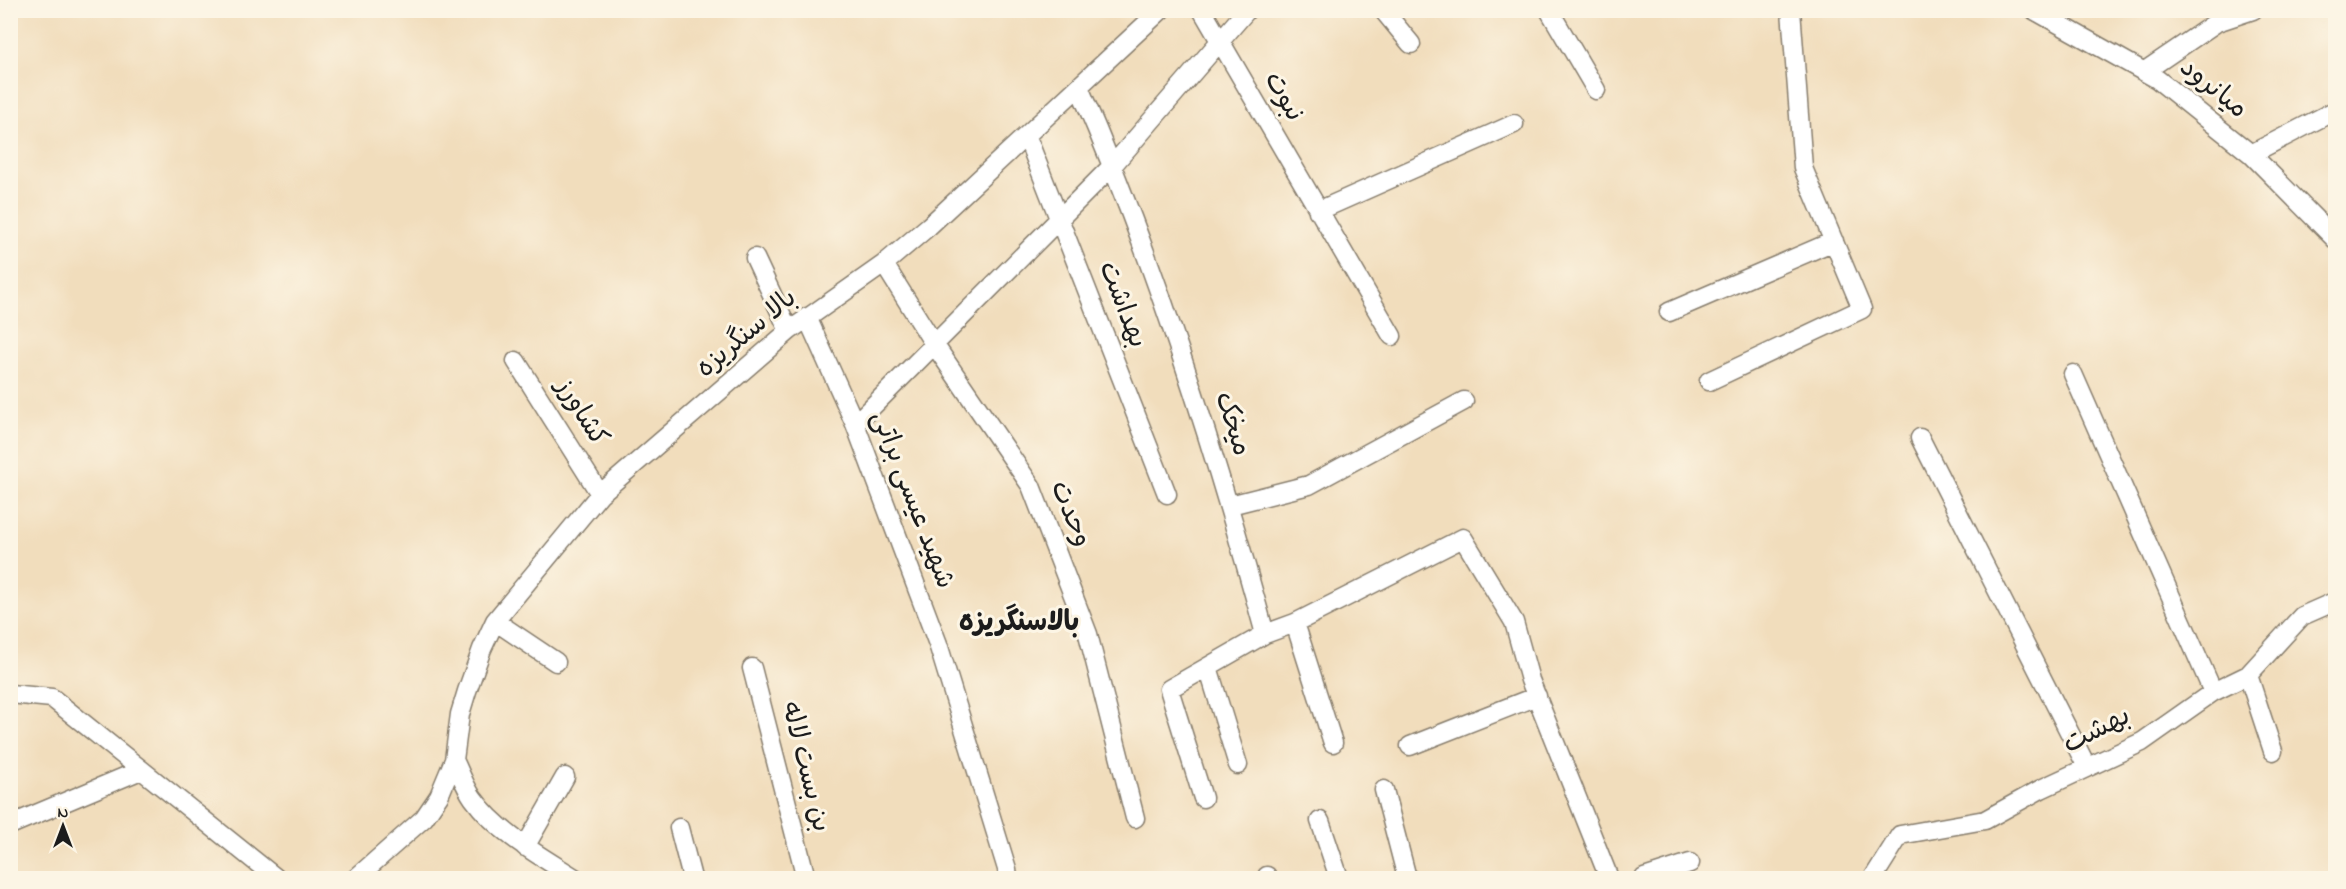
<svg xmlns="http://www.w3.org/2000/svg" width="2346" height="889" font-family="'Indie Flower','Playpen Sans Arabic',sans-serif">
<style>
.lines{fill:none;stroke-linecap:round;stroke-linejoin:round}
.minor-casing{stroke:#867c6c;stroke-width:21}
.minor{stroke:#fff;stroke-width:18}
.labels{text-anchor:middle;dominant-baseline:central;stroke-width:6;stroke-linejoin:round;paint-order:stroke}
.street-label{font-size:27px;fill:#1c1c1c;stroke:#fcf5e5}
.neighbourhood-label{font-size:28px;font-weight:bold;fill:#1c1c1c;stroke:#fcf5e5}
</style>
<rect width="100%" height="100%" fill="#fcf5e5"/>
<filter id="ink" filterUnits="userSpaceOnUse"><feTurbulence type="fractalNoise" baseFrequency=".0167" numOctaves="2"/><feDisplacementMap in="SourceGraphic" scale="12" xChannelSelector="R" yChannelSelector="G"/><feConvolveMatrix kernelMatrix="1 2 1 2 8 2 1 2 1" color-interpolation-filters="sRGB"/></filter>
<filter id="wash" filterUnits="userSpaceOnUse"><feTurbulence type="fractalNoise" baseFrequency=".008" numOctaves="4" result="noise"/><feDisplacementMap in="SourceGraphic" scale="24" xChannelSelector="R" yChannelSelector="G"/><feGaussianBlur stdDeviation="1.35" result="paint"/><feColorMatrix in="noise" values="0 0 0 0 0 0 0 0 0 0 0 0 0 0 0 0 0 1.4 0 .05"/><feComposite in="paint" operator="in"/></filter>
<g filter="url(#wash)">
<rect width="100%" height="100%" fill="#f1ddbc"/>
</g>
<g filter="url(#ink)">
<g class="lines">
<defs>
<path id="minor" d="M1202,10l190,326
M1383,10l28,34
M1549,10l47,80
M2034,10l123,69 94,75 85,86
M2145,71l72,-49 36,-12
M1079,87c77,177 135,361 186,547l30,-11 38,120
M1027,137l140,357
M2251,154l85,-44
M1318,211l196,-87
M755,258l34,73
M884,264l50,80 97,142 57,148 47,184
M1669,312l165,-71
M807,317l48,107 83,220 69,225 1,9
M516,361l84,133
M2073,374l140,318
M1709,381l153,-72 -59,-141 -12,-158
M855,424l258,-259 134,-155
M1920,438l167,329
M1230,505l79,-20 155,-84
M495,621l61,41
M1295,623l168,-85 51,84 16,58 79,198
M1208,667l30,98
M752,668l54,210
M2248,675l25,76
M10,694l42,4 224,180
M1410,746l127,-50
M454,760c6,12 11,27 19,38 25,35 66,57 102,80
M1384,790l23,88
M1203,798l-34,-109 96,-55
M1320,821l19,57
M10,825l131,-55
M679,828l13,50
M525,847l40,-70
M1267,876l1,2
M356,878l68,-60 15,-22 15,-36 6,-46 7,-23 15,-42 13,-28 105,-127 189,-163 95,-67 45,-38 232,-216
M1644,878l46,-15
M1873,878l27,-43 85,-15 56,-31 101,-47 71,-50 35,-17 54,-59 34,-15"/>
</defs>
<use href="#minor" class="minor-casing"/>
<use href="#minor" class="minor"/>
</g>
</g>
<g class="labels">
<g class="street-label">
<text transform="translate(2213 89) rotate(39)">میانرود</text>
<text transform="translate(1283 97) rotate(60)">نبوت</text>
<text transform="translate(1122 305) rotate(69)">بهداشت</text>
<text transform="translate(747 334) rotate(-40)">بالا سنگریزه</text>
<text transform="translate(581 413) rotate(58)">کشاورز</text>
<text transform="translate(1232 424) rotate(72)">میخک</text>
<text transform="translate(912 500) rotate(69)">شهید عیسی براتی</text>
<text transform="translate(1070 514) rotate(68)">وحدت</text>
<text transform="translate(2097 731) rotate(-27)">بهشت</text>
<text transform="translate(805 767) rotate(76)">بن بست لاله</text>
</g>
<g class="neighbourhood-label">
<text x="1019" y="623">بالاسنگریزه</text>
</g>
</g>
<rect width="2346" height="889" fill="none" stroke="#fcf5e5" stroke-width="36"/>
<g transform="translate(63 826)" stroke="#fcf5e5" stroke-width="4.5" paint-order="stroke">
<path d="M0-4.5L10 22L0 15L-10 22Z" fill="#1c1c1c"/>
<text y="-9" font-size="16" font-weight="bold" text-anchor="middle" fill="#1c1c1c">N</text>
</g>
</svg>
